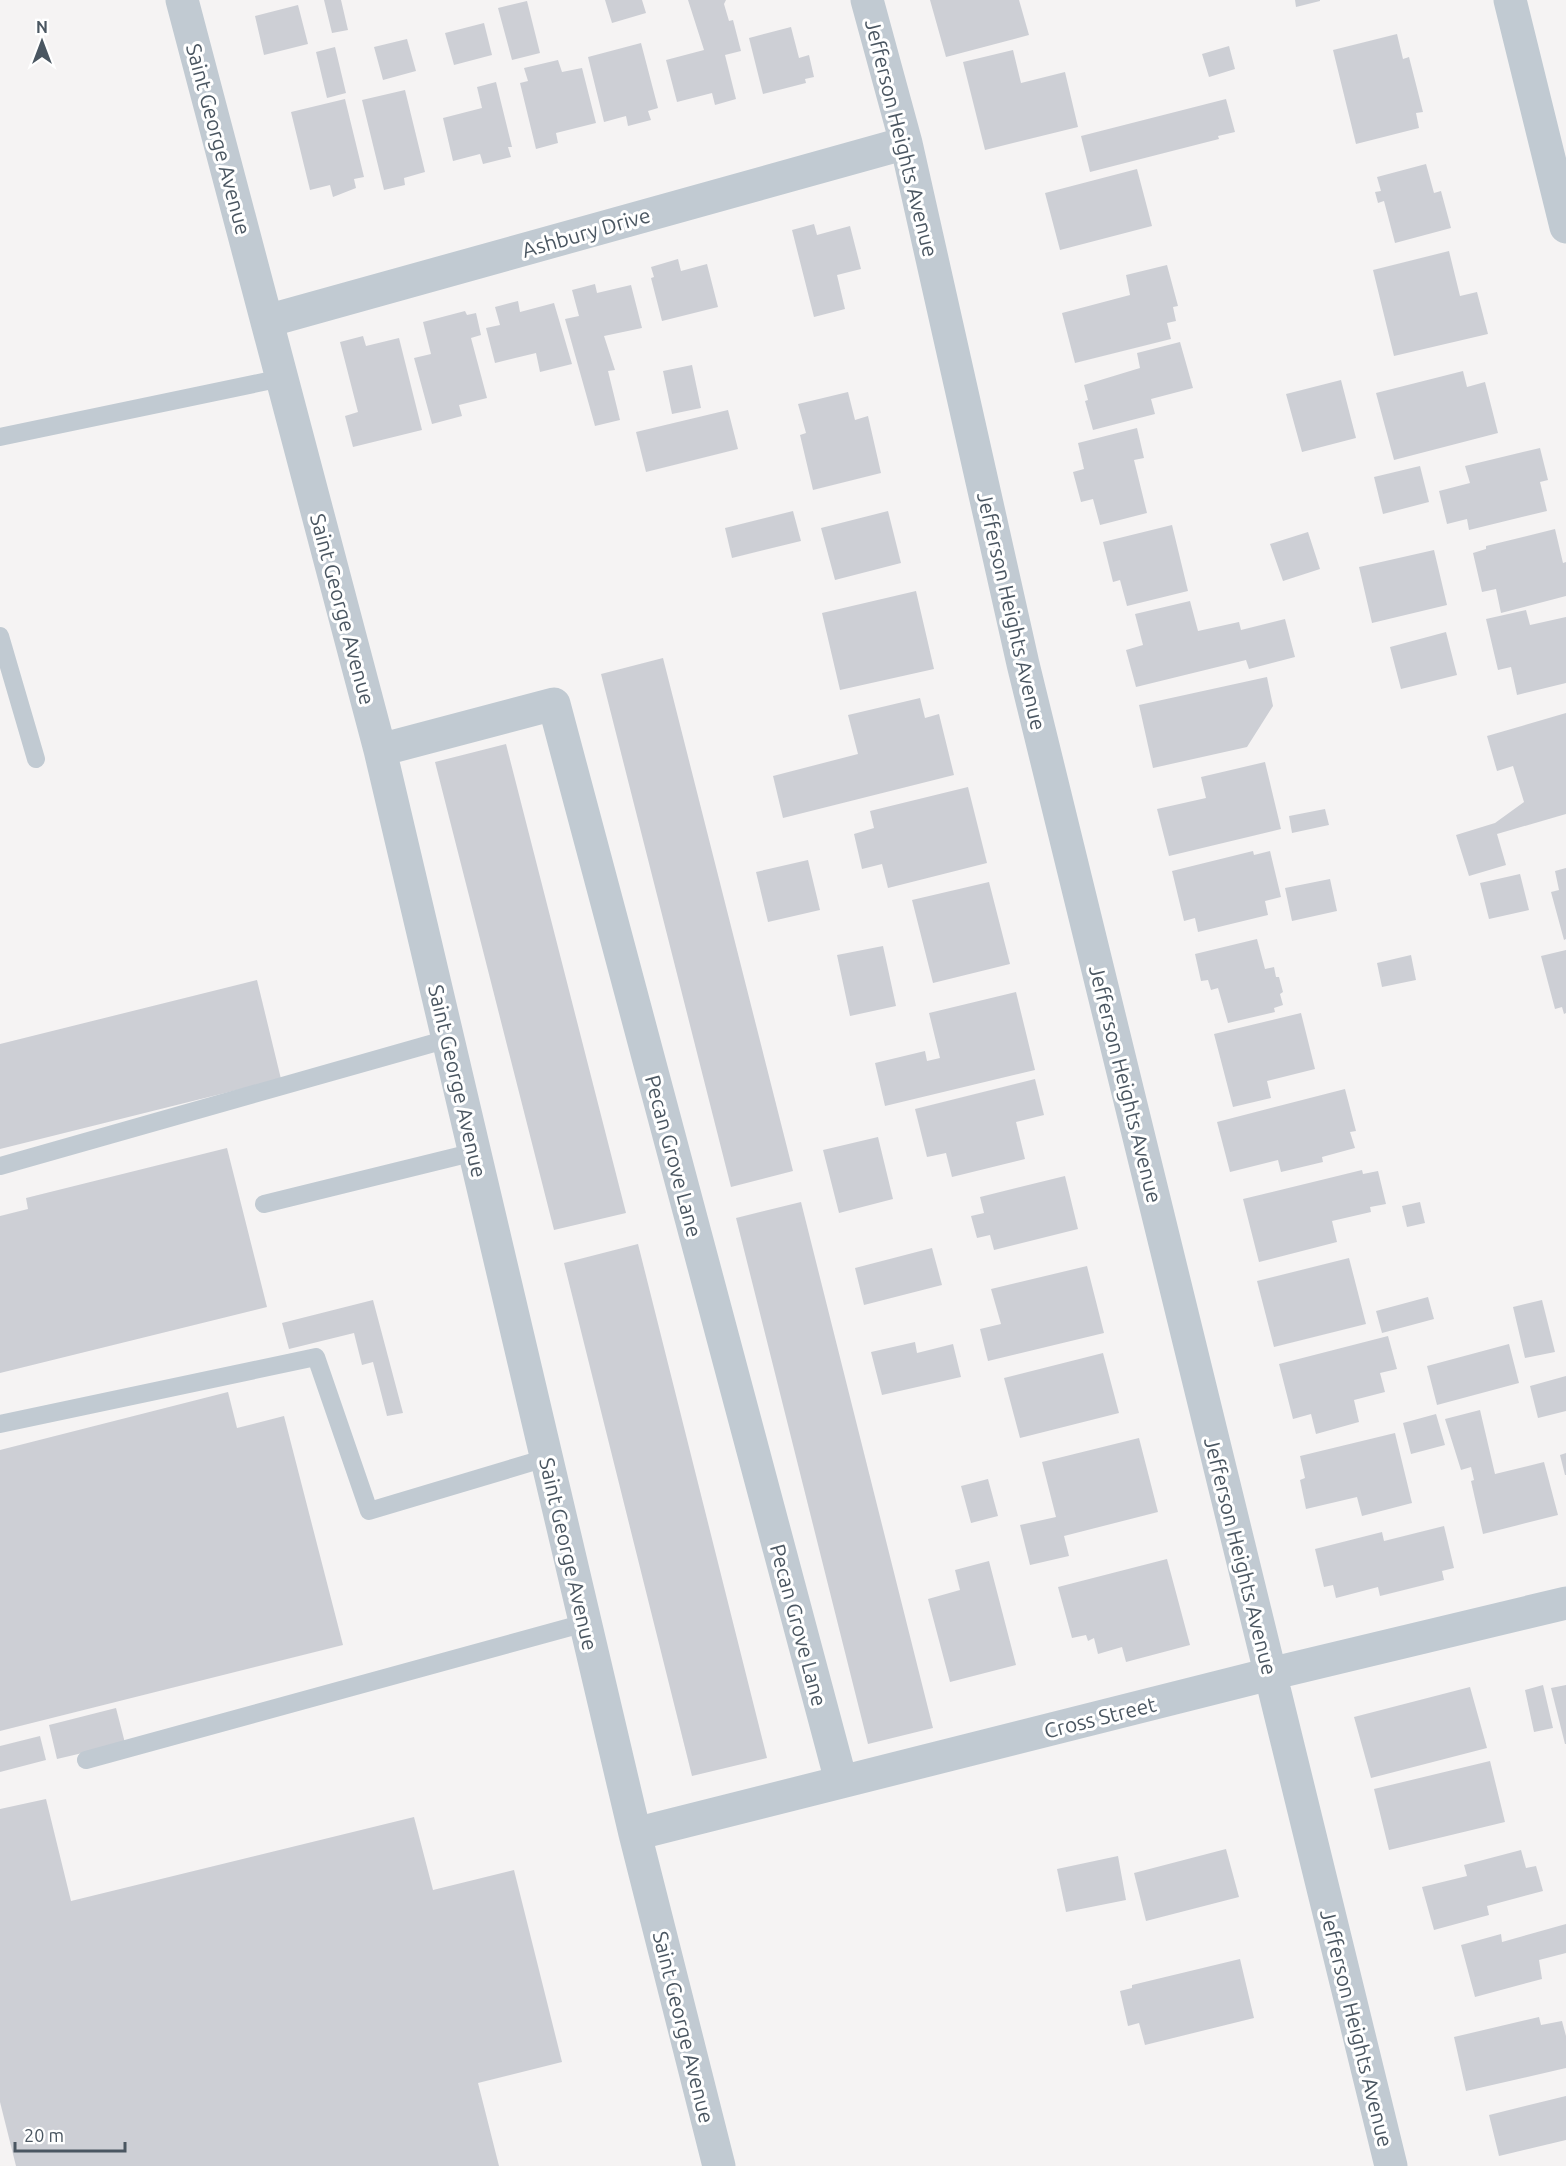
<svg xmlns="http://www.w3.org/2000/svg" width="1566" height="2166" font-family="Ubuntu,sans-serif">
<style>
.building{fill:#cdcfd5}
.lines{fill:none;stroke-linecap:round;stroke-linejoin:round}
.lane{stroke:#c1cad2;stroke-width:18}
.street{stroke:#c1cad2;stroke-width:33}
.labels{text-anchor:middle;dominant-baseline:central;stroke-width:6;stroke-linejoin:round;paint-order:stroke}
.street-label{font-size:21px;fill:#4a5661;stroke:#fff}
</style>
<rect width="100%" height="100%" fill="#f5f3f3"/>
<path class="building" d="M324,0h17l7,30 -16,3z
M605,0h37l4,13 -34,10z
M688,0h38l-2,4 5,17 4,-1 8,31 -16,4 11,44 -21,6 -3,-12 -35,9 -11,-42 38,-10z
M930,0h89l10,35 -83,22z
M1295,0h25v1l-24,6z
M527,1l13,52 -28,7 -14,-52z
M298,5l10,39 -44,11 -9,-39z
M484,23l8,32 -38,10 -9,-32z
M791,27l8,31 10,-3 5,22 -9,2 1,4 -43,11 -14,-56z
M1397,34l6,25 6,-2 14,55 -7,1 3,15 -63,16 -23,-94z
M407,39l9,32 -33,9 -9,-33z
M641,43l17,65 -10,3 3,9 -23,6 -2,-10 -22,6 -16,-65z
M1229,46l6,23 -26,8 -7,-23z
M335,47l11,46 -19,5 -11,-46z
M1013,50l8,33 44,-11 13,55 -93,23 -22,-88z
M558,60l4,12 20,-4 14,55 -40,10 2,10 -22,6 -16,-66 8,-2 -4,-13z
M496,82l16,65h-4l3,10 -28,7 -3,-10 -27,7 -10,-43 39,-10 -5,-21z
M405,90l20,82 -21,6 1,7 -21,5 -22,-90z
M345,99l19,78 -10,2 2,9 -23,9 -3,-12 -20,5 -19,-78z
M1226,99l9,33 -17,4 1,3 -129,33 -9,-36z
M1426,164l8,29 7,-2 10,37 -56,15 -11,-42 -6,2 -3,-11 6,-1 -4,-14z
M1137,169l15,57 -92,24 -15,-57z
M814,224l3,11 33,-9 11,43 -24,6 8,34 -31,8 -22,-87z
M1449,251l11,45 17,-4 11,42 -94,22 -21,-86z
M678,259l3,12 26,-7 11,43 -56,14 -11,-43 3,-1 -3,-10z
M1167,265l11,41 -5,1 3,14 -9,2 4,16 -96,24 -13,-50 68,-18 -4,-20z
M595,284l2,9 34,-8 11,43 -38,8 11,34 -7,1 12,49 -25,6 -30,-107 14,-3 -7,-26z
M518,301l2,11 34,-9 18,61 -32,8 -4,-19 -41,10 -9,-35 14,-3 -5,-18z
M465,311l2,4 9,-2 5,22 -10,3 16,60 -28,7 3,11 -30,8 -18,-66 17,-4 -8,-32z
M363,336l3,10 33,-8 23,92 -69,17 -8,-31 13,-4 -18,-70z
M1180,342l13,46 -42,11 4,15 -62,16 -8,-29 3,-1 -4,-15 56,-17 -3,-15z
M692,365l9,43 -29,6 -9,-43z
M1463,371l4,16 18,-5 13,51 -104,27 -18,-67z
M1341,380l15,58 -54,14 -16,-58z
M848,392l7,28 13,-4 13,57 -68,17 -13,-55 6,-2 -8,-29z
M728,410l10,39 -92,23 -10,-40z
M1137,428l7,30 -10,2 13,53 -47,12 -7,-26 -12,3 -8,-30 11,-3 -6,-26z
M1540,448l8,32 -8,2 7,29 -78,19 -2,-11 -20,5 -8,-33 31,-8 -5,-17z
M1420,466l9,36 -46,12 -9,-37z
M793,511l8,30 -69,17 -7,-30z
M888,511l13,52 -66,17 -14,-52z
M1172,525l16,66 -61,15 -7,-26 -7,2 -10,-40z
M1555,529l8,34 3,-1v34l-65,17 -5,-24 -14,3 -9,-39 13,-4v-3z
M1308,532l12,37 -37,12 -13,-37z
M1434,550l13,55 -75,18 -13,-56z
M916,591l18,78 -94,21 -18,-77z
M1190,601l8,30 41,-9 2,8 44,-11 10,38 -46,12 -3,-9 -110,27 -10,-37 17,-5 -8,-31z
M1526,610l4,15 36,-8v66l-49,12 -6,-28 -13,3 -12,-51z
M1446,632l11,43 -56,14 -11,-42z
M663,658l130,513 -62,16 -130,-513z
M1267,677l6,29 -26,41 -94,21 -14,-63z
M920,698l5,20 14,-4 15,61 -171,43 -10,-42 85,-22 -10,-39z
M1566,713v101l-69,20 9,31 -37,11 -13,-41 39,-12 29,-21 -11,-36 -16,5 -10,-35z
M506,744l120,469 -72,17 -119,-468z
M1265,762l16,67 -112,27 -12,-47 49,-11 -5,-21z
M968,787l19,76 -99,25 -6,-24 -20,5 -8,-35 20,-6 -4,-17z
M1325,809l4,16 -37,8 -3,-17z
M1253,851l1,4 16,-4 11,46 -16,4 3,14 -70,17 -3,-14 -11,3 -12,-50z
M808,860l12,50 -52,12 -12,-50z
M1566,868v71l-2,1 -13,-48 8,-2 -4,-19z
M1520,874l9,36 -40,9 -9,-36z
M1330,879l7,32 -45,10 -7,-33z
M989,882l21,82 -77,19 -21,-83z
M1257,939l8,30 9,-2 2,10h3l4,15 -3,2 3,11 -9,3 1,4 -47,11 -10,-35 -7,2 -3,-10 -7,1 -6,-27z
M883,946l13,60 -46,10 -13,-61z
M1566,950v63l-2,1 -2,-7 -7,2 -14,-53z
M1411,955l5,25 -34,7 -5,-24z
M257,980l24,99 -281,70v-105z
M1016,992l19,78 -150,36 -10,-43 50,-12 2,10 13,-3 -11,-45z
M1301,1013l14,56 -48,12 4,17 -38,9 -19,-73z
M1035,1079l9,36 -28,7 9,37 -73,18 -6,-24 -19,4 -12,-48z
M1345,1089l11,42 -6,1 5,16 -33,9 1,5 -42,10 -3,-12 -48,12 -13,-50z
M878,1137l15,62 -54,14 -16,-63z
M227,1148l40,159 -267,66v-157l28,-7 -2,-11z
M1362,1170l1,4 15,-3 8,33 -16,3 1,5 -39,9 5,21 -78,20 -16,-63z
M1065,1176l13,53 -84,21 -4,-15 -13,3 -6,-22 13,-3 -4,-16z
M801,1202l132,526 -65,16 -132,-526z
M1420,1202l5,21 -18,4 -5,-21z
M638,1244l129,514 -75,18 -128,-513z
M932,1248l10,37 -78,20 -9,-37z
M1349,1258l17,66 -92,23 -17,-66z
M1087,1266l17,67 -116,28 -8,-32 21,-5 -10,-35z
M1428,1297l6,22 -52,14 -6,-22z
M373,1300l30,113 -16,3 -14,-54 -11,3 -8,-32 -65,16 -7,-26z
M1542,1300l13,52 -30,6 -12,-51z
M1388,1336l9,33 -17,4 5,19 -31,8 5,22 -43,12 -5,-20 -18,5 -14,-55z
M915,1342l2,11 36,-9 8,33 -79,18 -11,-43z
M1509,1344l10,39 -82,22 -10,-39z
M1103,1353l16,60 -99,25 -16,-60z
M1566,1376v35l-28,7 -8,-32z
M228,1392l9,36 47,-12 59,229 -343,86v-281z
M1480,1410l15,64 49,-12 14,53 -75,19 -12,-53 3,-1 -3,-13 -10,3 -16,-51z
M1436,1414l9,31 -34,9 -8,-31z
M1395,1433l17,70 -50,13 -5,-19 -51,12 -6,-29 5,-2 -5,-22z
M1139,1438l19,74 -94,24 5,20 -39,9 -10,-40 36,-8 -14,-55z
M1566,1453v22h-1l-5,-20z
M988,1479l10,37 -27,7 -10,-37z
M1444,1526l10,42 -12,3 2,9 -64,16 -2,-9 -42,11 -3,-13 -9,2 -9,-38 67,-17 2,9z
M1167,1559l23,86 -64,17 -4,-15 -24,7 -4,-16 -6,3 -2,-6 -14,3 -14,-51z
M989,1561l27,104 -66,17 -22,-83 32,-9 -5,-20z
M1543,1685l10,43 -19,4 -9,-42z
M1566,1685v59h-1l-14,-56z
M1470,1687l17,61 -116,30 -17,-61z
M116,1708l9,35 -68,16 -8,-34z
M40,1736l6,24 -46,12v-26z
M1490,1761l15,61 -116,28 -15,-61z
M46,1799l25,102 343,-84 19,73 81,-20 48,192 -84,21 21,83h-483l-16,-64v-293z
M1226,1849l13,48 -93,24 -12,-48z
M1521,1850l5,18 10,-2 7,25 -56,15 2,9 -55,15 -12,-43 45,-11 -3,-11z
M1118,1856l8,44 -60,12 -9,-43z
M1566,1924v29l-27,7 3,19 -67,18 -14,-52 40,-11 1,8z
M1240,1959l14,59 -109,27 -6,-22 -11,3 -8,-35 12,-3v-3z
M1539,2017l2,8 21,-4 4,15v32l-100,23 -12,-54z
M1566,2096v44l-67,16 -10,-41z"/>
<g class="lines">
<path class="lane" d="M0,437l282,-59
M0,636l36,123
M0,1166l448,-127
M264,1204l211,-52
M0,1424l316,-67 53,154 177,-53
M86,1760l499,-137"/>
<path class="street" d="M182,0l198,750 255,1084 84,332
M867,0l39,143 117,521 368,1502
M1510,0l56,227
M267,321l639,-178
M380,750l174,-46 287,1077
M635,1834l635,-160 296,-71"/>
</g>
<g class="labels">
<g class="street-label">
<text transform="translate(902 138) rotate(76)">Jefferson Heights Avenue</text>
<text transform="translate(219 139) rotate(75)">Saint George Avenue</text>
<text transform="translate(586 232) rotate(-16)">Ashbury Drive</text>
<text transform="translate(343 609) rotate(75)">Saint George Avenue</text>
<text transform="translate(1012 611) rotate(77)">Jefferson Heights Avenue</text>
<text transform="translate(458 1081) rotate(77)">Saint George Avenue</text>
<text transform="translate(1126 1084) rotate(76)">Jefferson Heights Avenue</text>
<text transform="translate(674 1156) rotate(75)">Pecan Grove Lane</text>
<text transform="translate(569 1554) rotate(77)">Saint George Avenue</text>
<text transform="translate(1241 1556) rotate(76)">Jefferson Heights Avenue</text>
<text transform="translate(799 1625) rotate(75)">Pecan Grove Lane</text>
<text transform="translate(1100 1717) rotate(-14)">Cross Street</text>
<text transform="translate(684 2027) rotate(76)">Saint George Avenue</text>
<text transform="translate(1357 2028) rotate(76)">Jefferson Heights Avenue</text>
</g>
</g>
<g transform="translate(42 42)" stroke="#ffffff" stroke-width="4.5" paint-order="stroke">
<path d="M0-4.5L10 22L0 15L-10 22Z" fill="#4a5661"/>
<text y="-9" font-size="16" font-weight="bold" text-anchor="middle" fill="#4a5661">N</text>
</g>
<path d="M15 2142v9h110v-9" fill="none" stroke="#4a5661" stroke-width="3"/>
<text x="24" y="2142" font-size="18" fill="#4a5661" stroke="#ffffff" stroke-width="4.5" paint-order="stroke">20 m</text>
</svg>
